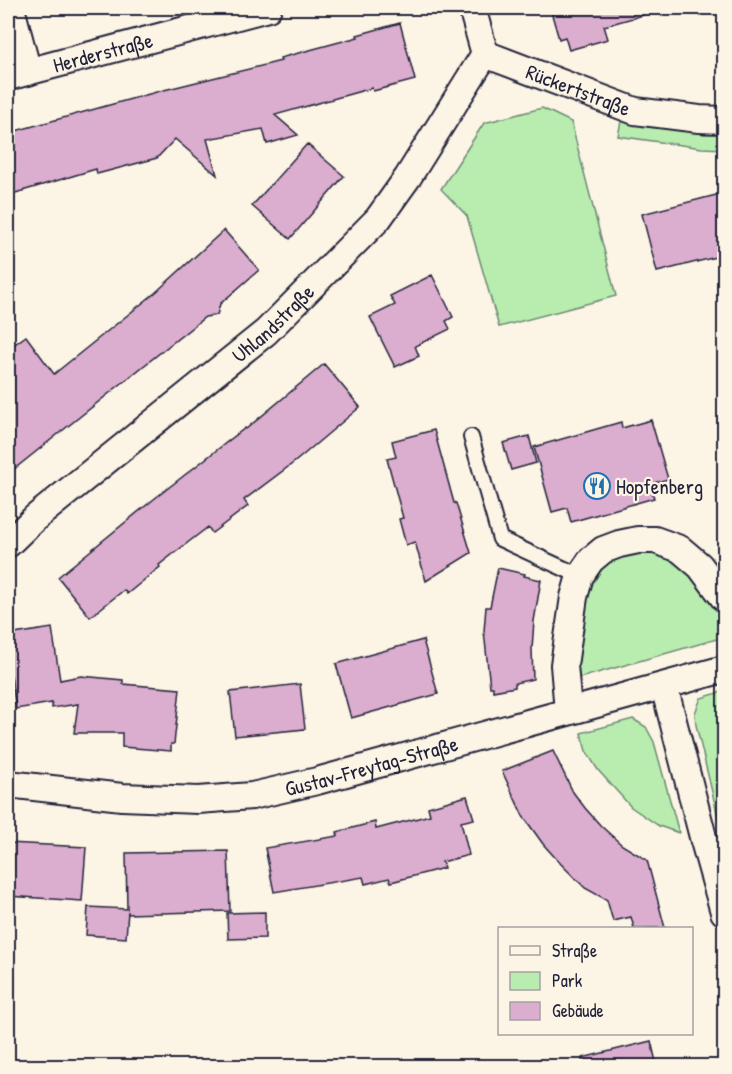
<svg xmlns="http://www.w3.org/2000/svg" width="732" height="1074" font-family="'Patrick Hand',sans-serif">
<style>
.green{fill:#b8edaf;stroke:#6d8875;stroke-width:1.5}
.building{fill:#dbadce;stroke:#22223b;stroke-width:1.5}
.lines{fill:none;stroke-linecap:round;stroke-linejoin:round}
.lane-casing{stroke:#22223b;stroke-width:18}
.street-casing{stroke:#22223b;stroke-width:30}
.lane{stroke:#fcf5e5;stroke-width:14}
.street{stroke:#fcf5e5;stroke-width:26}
.labels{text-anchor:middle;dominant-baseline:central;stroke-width:4.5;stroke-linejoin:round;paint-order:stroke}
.street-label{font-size:21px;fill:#22223b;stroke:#fcf5e5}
.poi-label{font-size:21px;fill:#22223b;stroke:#fcf5e5;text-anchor:start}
</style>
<rect width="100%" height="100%" fill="#fcf5e5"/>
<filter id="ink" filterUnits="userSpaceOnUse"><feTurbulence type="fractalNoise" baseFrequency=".0167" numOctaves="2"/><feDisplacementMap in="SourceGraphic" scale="12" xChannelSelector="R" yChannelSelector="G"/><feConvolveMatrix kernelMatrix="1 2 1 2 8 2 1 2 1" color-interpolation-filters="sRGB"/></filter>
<g filter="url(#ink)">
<path class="green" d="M542,108l29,14 45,174 -117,31 -32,-111 -26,-27 43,-66z
M621,121l83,13h20v15l-22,-1 -84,-12z
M643,549l40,14 29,34 11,19 1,4v17l-148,42v-26l13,-73 19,-21z
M724,691v125l-5,5 -23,-96 -1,-12 6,-15z
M633,719l13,8 8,15 25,91 -20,-7 -28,-19 -33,-37 -12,-19 -5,-18z"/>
<path class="building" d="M550,8h96l1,6 -43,12 4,13 -39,11 -4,-13 -6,2z
M400,23l15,57 -42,11 -1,-3 -97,27 23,20 -31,9 -4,-15 -56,10 10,36 -42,-36 -18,19 -60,16 -1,-5 -84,25 -4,-15v-46l152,-42 121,-30 -1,-3 78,-21 -1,-2z
M307,144l37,32 -54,63 -38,-33z
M724,193v62l-67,17 -15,-58z
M224,230l35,40 -39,34 -3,11 -12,2 -197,157v-125l18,-13 28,38 101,-81z
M432,275l21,42 -7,4 4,8 -35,17 4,10 -24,11 -25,-50 25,-12 -5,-9z
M324,364l36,43 -64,54 -52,39 4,6 -36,27 -4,-6 -49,38 1,2 -33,27 -3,-4 -34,27 -32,-40 96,-78 91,-71 1,1z
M651,420l17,59 -18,5 4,14 -83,24 -4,-14 -15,4 -18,-65 87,-25 1,6z
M434,430l20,73h2l15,50 -45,28 -11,-39 -9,3 -7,-26 4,-1 -16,-59 9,-2 -4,-16z
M529,436l7,27 -25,7 -8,-27z
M498,568l27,6 -1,2 17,4 -7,41 -2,28 1,30 -18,4v4l-22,4v-4h-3l-6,-56 2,-24h4z
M52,628l8,52 21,-4 42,4v4l57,5 -6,55h-3v7l-49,-4v-14h-48l4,-29 -26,4v-5l-36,6 -5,-33h-3v-41z
M423,640l15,54 -87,24 -15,-54z
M300,684l5,45 -70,7 -5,-44z
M553,751l20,41 12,16 16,18 21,19 25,15 18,68h-31l-3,-11 -18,4 -6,-21 -22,-12 -24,-24 -18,-20 -20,-28 -21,-45z
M467,796l7,23 -13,3 8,33 -27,7 2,6 -53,14 -2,-4 -24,6 -2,-7 -89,15 -9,-44 73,-12 -1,-4 38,-10 1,7 54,-14 -2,-8z
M8,843l78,4 -4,54 -74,-5z
M228,851l2,60 -102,3v-3l-2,27 -40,-3 2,-28 39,2 -1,-56z
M265,912v26l-37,1 -1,-26z
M651,1041l6,25h-74l-1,-8z"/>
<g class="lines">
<defs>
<path id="lane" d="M471,437l29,102 80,37"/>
<g id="street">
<path d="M11,8l17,64"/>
<path d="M472,8l13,46"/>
<path id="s1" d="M485,54l150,57 64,8 25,1"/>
<path id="s2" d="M8,77l260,-69"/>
<path id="s3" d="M8,544l27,-26 231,-186 112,-113 30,-42 77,-123"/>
<path d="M664,686l40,155 20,71"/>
<path d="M568,711l-4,-46 10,-68 6,-21 11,-16 12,-10 16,-6 19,-4h17l25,9 20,17 24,32"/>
<path id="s4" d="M8,784l114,13 76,3 54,-4 65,-15 407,-112"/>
</g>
</defs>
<use href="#lane" class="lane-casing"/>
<use href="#street" class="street-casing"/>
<use href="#lane" class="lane"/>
<use href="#street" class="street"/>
</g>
</g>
<defs>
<symbol id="restaurant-ring" viewBox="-11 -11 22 22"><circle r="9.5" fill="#fcf5e5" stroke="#1f6fb2" stroke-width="1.5"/><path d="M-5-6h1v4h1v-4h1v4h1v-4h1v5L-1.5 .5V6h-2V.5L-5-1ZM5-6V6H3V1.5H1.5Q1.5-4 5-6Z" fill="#1f6fb2"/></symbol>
</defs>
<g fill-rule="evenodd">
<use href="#restaurant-ring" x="582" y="471" width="30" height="30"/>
</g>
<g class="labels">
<g class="street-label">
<text stroke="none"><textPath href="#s2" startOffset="98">Herderstraße</textPath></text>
<text stroke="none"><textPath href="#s1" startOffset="100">Rückertstraße</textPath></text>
<text stroke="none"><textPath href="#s3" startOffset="345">Uhlandstraße</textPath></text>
<text stroke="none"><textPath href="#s4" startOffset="368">Gustav-Freytag-Straße</textPath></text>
</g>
<g class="poi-label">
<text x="616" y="486">Hopfenberg</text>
</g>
</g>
<rect width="732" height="1074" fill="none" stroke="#fcf5e5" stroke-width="30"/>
<rect x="15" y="15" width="702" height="1044" fill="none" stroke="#22223b" stroke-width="2" filter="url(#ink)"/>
<rect x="498" y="927" width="195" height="108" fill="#fcf5e5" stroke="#a5a1a1" stroke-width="1.5"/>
<rect x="510" y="946" width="30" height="9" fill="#fcf5e5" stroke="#a5a1a1" stroke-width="1.5"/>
<text x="552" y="957" font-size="18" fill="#22223b">Straße</text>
<rect x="510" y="972" width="30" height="18" fill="#b8edaf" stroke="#a5a1a1" stroke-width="1.5"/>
<text x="552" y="987" font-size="18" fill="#22223b">Park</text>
<rect x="510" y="1002" width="30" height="18" fill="#dbadce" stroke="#a5a1a1" stroke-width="1.5"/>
<text x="552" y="1017" font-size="18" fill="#22223b">Gebäude</text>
</svg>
